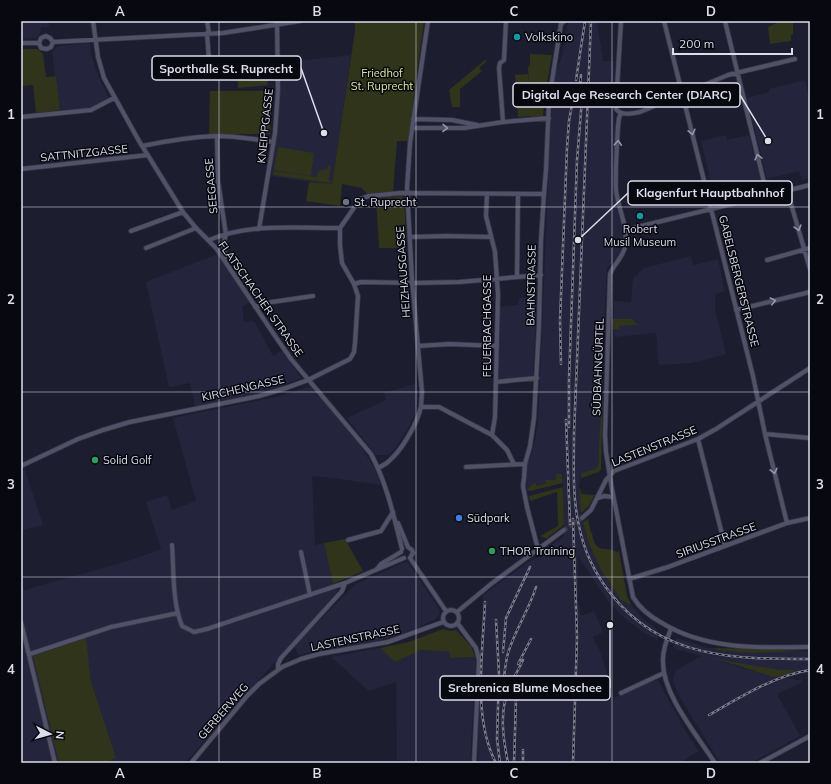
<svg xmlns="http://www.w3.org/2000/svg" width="831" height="784" font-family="Mulish,sans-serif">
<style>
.built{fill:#25243d;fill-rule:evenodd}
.green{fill:#2f341a}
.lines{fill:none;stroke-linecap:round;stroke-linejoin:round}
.minor-tunnel{stroke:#3a3a4c;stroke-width:4;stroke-dasharray:4 2;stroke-linecap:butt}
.minor-casing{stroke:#373646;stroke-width:5.5}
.minor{stroke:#515167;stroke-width:4}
.rail-casing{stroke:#7c7c8c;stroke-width:2.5}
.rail{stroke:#080810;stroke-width:1;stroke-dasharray:3;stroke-linecap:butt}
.oneway{stroke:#9797a9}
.grid{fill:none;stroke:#ddddeb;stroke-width:1;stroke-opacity:0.55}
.culture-dot{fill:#0f9aa8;stroke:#080810;stroke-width:1.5}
.worship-dot{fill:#6b7280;stroke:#080810;stroke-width:1.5}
.leisure-dot{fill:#2e9e5b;stroke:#080810;stroke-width:1.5}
.shop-dot{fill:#3f7fe0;stroke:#080810;stroke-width:1.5}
.labels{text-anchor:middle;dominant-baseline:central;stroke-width:3;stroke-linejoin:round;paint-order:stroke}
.poi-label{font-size:11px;fill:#ddddeb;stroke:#080810;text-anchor:start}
.park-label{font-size:11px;fill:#d7e79e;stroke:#080810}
.street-label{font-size:11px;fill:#ddddeb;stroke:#080810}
.leader{fill:none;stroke:#ddddeb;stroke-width:1.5}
.callout-dot{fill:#ddddeb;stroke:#080810;stroke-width:1.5}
.callout{fill:#080810;stroke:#ddddeb;stroke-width:1.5}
.callout-label{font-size:12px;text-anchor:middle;font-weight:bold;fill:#ddddeb}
.neatline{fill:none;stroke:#ddddeb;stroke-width:1.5}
.grid-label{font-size:13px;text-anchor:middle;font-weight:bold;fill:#ddddeb}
</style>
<rect width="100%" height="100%" fill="#1d1d30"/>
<path class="built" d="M21,21h27l1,6h-8l-1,7 -4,4 -15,1z
M575,21h22l6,40h11l1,90 -2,34 11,46 -2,17 -4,9 -11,11 -6,106 2,10 -5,82 -3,3 -14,4 -2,14 2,26 8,31 12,26 20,30 11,6 11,13 14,10 -1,2 3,2 -2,3 1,1 -1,3 -16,-9 -14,-11 -17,-16 -32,-48v45l3,15 13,-5 9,21 -10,5 8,17 13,44 34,-15 10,-3 26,49 15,22 -20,12h-201l3,-133 2,-35 48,-35 15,-6 2,-6 16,-12 -1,-60 -7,4h-11l1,3 -9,3 -1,-3 -8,5 -1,2 -1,-11 2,-18h1l6,-20 3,-17 14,-333 3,-17 7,-18 6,-34z
M90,43l1,11 6,19 12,25 -14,7 -7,3 -28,2 -4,-33 -1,-1 -3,-24 6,-6z
M351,55l-19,130 -61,-9 5,-33 4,-80z
M805,80l5,22v76l-8,2 -3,-9 -32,8 -20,-81 22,-6v-3z
M726,135l1,5 22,-5 13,53 -47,12 -14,-59z
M218,254l32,48 -8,4 2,16 10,-1 19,35 9,-5 19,27 -18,7 -25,8 -63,13 -5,-23 -21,4 -23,-105z
M691,256l2,9 25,-6 7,32 -10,3v15l11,45 -34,9 -33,2 -3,-32 -42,4v-36l17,1 2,-24 11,-10z
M519,298h18l-4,78 -35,3 2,-72 18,-2z
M417,383l1,16 -3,14 -6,13 -12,20 -8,9h-13l-29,-37 39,-18 -2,-7z
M308,387h3l48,57 16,25 6,16 -47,-7 -22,-2 3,69 9,-2 9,41 5,7 -153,172h-164v-172l107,-30 33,-12 -15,-47 21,-7 5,15 24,-9 -23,-83 103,-21z
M25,470l18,55 -22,5v-58z
M406,562l3,2 30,45 1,5 -6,6 -23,11 -37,11 -63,10 -12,3 -5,-9 62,-62 47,-21z
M677,638l31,10h8l1,2 74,2 19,-1v23l-11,-1 -13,5 18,3 -27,13 23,42 -49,27h-31l-42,-69 -4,-10 -1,-6 3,-8 25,-14 -26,-7 -2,-2zM716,660l65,10h15l-17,7 -9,-1z
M380,648l15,13 26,-11 29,2v6l25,-1 1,7 -6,99h-52v-1l-21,-2 -1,-78 -27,9 -38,-34z"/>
<path class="green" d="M355,21h69l-16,120h-11l-4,51 -26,2 -5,-6 -20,-4 -2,22 -34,-5 3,-19 23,2 23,-153z
M781,21h12v13l-2,1v6l-21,3 -2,-17z
M21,49h16l6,5 3,23 10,-1 4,34 -24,3 -3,-28 -12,1z
M530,54l22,1 -6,34 -3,27 -12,1v-1l-13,1 -3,-42 13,-1 1,16 -1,-23 2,-2z
M485,60l2,1 -8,7 3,3 -22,18v18h-8l-3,-17z
M266,69l2,16 -30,3 -1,-15z
M210,91h61l-1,43h-61z
M278,147l36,6 -3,23 -37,-6z
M328,165l3,1 -2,14 2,1v2l-58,-8 1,-4 43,6 1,-5 4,-2h5z
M402,196l2,2 3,50h-28l-3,-50z
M613,319h19l6,6 -19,1v3h-6z
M603,394l-2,75 -2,3 -18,6v-5l14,-4 3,-3 3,-57z
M556,474h6l1,9 -33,8 -3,-1 1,-2 7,-6 2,4 9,-3 -1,-3h11z
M563,487l1,38 -17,13h-3l-4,-2 18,-10 -1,-34 -27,9 -1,-5z
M579,487l3,7 13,1 -7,12 -7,6z
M588,519l3,14h1c4,22 10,12 25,19l2,-1 8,45 5,10 -11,-6 -20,-30 -12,-26 -6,-22z
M345,539l18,32 -30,13 -9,-41z
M443,629l7,2 6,-1 15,16 4,11 -25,1v-6l-29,-2 -26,12 -15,-14 29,-6z
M86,638l5,44 25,76 -12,5h-45l-26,-107z
M716,648l94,3 -58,2 -35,-3z
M710,658l71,12h16l-18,7 -9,-1 -34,-11z"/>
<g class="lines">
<path class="minor-tunnel" d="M564,530l18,-12"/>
<defs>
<path id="minor" d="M93,21l5,36 6,21 35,63 44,71 13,16 20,20 57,85 18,26 80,95c16,30 23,63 31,95
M207,21l2,12
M428,21l-18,122 -3,45 5,91 10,113 -1,15h18l53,28 15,15 7,14
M621,21l-5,84v4c5,7 16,5 24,3l88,-37 67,-16
M664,21l89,355 12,58 22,89
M725,21l42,174
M207,33l3,40
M53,42l170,-9 77,-12
M21,43h18
M39,43l2,5 6,1 4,-2 2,-5
M39,43l2,-5 5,-2 4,2 3,4
M621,113l-2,5 -1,8c-1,21 -3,43 -2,64 2,19 13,38 9,57 -2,10 -11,17 -15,27l-5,161 1,17 6,37 21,108c7,12 16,19 29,26 44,27 98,25 148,24
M21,117l70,-7 23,-12
M413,119l39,1 25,5
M503,122l-4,-54 1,-5 4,-3 2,-39
M412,128h52l39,-6 46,-4
M217,136l1,45 8,54 -3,9 2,13
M142,146c25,-5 48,-9 73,-10 20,0 40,3 58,6
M21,169l127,-14
M787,190l23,79
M487,194l-1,22 9,36 3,42 -3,123 -3,18
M259,229l16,-96 3,-43 -1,-69
M625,230l185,-45
M131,231l52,-19
M410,237l37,-1 44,1
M209,240c41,-17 88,-12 131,-12
M146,248l50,-20
M767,260l43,-12
M517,277l1,-83
M354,284l7,-2 52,1 46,-1 82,-7
M255,307l17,-5 41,-6
M736,310l74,-18
M418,346l32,-2 47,2
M496,382l41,-4
M765,434l45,4
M698,439l27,107
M21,466l57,-27 25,-9 27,-8 129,-26 27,-8 22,-8 42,-21 4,-7 1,-9 3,-47 -4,-12 -12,-21 -2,-18v-17l20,-29 9,-3 31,-3 144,1
M466,467l59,-3
M378,468c4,-2 8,-4 11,-7 13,-11 28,-37 32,-54
M598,498l6,-2 9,1
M582,518l9,-8 15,-30 8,-9 84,-32 18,-10 94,-61
M398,523l10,24 4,3 1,3 -3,5
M348,540l33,-9 12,-19
M172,545c2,26 0,56 10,81l12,6 13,-3 138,-46 59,-25
M538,549l-11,-42 -4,-21 1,-8 1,-14 5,-18 4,-28 5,-92 2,-86 3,-46 2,-24 3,-70 11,-70 1,-6 3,-3
M301,552l9,43
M410,558l36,53
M377,569l4,-5 20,-12
M629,579l39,-12 119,-44 23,-5
M443 618a8 8 0 1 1 16 0a8 8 0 1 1-16 0Z
M457,612l34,-28 73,-54
M21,622l34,141
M458,624l18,24 3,12 -5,103
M671,629c-4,10 -8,19 -8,30 -2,34 34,76 52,104
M30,654l81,-27 67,-14
M278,670v-6l3,-6 61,-67 3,-8
M621,693l43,-20
M191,763l56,-67 12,-12 23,-17 19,-8 18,-5 69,-12 55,-20
M760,763l50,-27"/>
</defs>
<use href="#minor" class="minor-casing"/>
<use href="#minor" class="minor"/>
<defs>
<path id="rail" d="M591,21l-17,412c0,31 -2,63 5,93 5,25 16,48 32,68 51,65 124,65 199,65
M576,80l9,-59
M578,105l3,-30
M561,364l-1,-44 7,-172 2,-27 5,-27
M566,420l4,104
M569,427v-48l8,-219 5,-61
M573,519l4,118 -4,126
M485,602c-2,49 -13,116 11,161
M496,620l3,54 -2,65 3,24
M503,652l3,-34 24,-51
M518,664l13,-25
M504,677c1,-8 2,-17 4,-24 7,-23 21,-43 28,-66
M709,715c32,-18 64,-39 101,-45
M508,763c-5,-25 -9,-50 1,-75 4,-10 10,-19 14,-28
M514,763l2,-64
M523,763v-13"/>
</defs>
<use href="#rail" class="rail-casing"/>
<use href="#rail" class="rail"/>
</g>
<defs><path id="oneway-chevron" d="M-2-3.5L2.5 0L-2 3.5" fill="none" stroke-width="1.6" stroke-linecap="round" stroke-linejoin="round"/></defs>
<g class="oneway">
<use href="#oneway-chevron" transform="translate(445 128) rotate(1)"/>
<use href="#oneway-chevron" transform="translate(692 132) rotate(76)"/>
<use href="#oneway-chevron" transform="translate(618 143) rotate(-87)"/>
<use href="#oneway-chevron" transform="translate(758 157) rotate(-104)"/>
<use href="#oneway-chevron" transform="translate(798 228) rotate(74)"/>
<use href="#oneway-chevron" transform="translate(773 301) rotate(-13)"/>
<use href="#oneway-chevron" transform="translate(774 471) rotate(76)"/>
</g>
<path class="grid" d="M219,21v742M416,21v742M612,21v742M21,207h789M21,392h789M21,577h789"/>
<g class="culture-dot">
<circle cx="517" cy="37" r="4"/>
<circle cx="640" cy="216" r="4"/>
</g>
<circle class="worship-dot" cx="346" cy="202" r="4"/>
<g class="leisure-dot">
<circle cx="95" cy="460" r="4"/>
<circle cx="492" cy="551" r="4"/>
</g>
<circle class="shop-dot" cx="459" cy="518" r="4"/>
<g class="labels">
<g class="poi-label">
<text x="525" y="37">Volkskino</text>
<text x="354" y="202">St. Ruprecht</text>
<text x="640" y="229" text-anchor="middle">Robert<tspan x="640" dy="13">Musil Museum</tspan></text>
<text x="103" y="460">Solid Golf</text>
<text x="467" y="518">Südpark</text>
<text x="500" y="551">THOR Training</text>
</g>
<g class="park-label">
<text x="382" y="73">Friedhof<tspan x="382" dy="13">St. Ruprecht</tspan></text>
</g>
<g class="street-label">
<text transform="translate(265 126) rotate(-84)">KNEIPPGASSE</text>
<text transform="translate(84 153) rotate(-6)">SATTNITZGASSE</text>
<text transform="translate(211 186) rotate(-95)">SEEGASSE</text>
<text transform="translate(403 272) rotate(-94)">HEIZHAUSGASSE</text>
<text transform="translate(739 281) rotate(76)">GABELSBERGERSTRASSE</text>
<text transform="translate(531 285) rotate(-89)">BAHNSTRASSE</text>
<text transform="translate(261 299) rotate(55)">FLATSCHACHER STRASSE</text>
<text transform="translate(487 326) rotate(-90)">FEUERBACHGASSE</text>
<text transform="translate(598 367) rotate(-88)">SÜDBAHNGÜRTEL</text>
<text transform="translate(243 388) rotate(-13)">KIRCHENGASSE</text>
<text transform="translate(654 446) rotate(-22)">LASTENSTRASSE</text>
<text transform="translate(716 540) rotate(-20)">SIRIUSSTRASSE</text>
<text transform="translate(355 638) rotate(-12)">LASTENSTRASSE</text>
<text transform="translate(223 711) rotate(-49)">GERBERWEG</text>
</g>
</g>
<path class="leader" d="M324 133L301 68M768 141L740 95M578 240L628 193M610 625L610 688"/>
<g class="callout-dot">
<circle cx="324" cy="133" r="4"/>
<circle cx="768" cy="141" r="4"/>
<circle cx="578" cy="240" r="4"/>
<circle cx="610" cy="625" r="4"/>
</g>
<g class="callout">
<rect x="152" y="56" width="149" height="24" rx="4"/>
<rect x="513" y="83" width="227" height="24" rx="4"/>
<rect x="628" y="181" width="164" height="24" rx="4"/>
<rect x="440" y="676" width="170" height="24" rx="4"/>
</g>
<g class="callout-label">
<text x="226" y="73">Sporthalle St. Ruprecht</text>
<text x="627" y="99">Digital Age Research Center (D!ARC)</text>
<text x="710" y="197">Klagenfurt Hauptbahnhof</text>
<text x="525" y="692">Srebrenica Blume Moschee</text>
</g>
<rect width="831" height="784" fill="none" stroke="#080810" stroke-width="44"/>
<g transform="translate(50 734) rotate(96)" stroke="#080810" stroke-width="3" paint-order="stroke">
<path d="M0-3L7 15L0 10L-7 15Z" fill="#ddddeb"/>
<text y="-6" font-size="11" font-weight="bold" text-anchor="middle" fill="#ddddeb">N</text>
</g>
<path d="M673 48v6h119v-6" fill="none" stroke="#ddddeb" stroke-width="2"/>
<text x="679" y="48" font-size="12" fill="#ddddeb" stroke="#080810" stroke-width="3" paint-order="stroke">200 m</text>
<rect x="22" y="22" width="787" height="740" class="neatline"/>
<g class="grid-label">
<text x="120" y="16">A</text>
<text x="317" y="16">B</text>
<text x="514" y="16">C</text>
<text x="711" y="16">D</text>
<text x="11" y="119">1</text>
<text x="820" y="119">1</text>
<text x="11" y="304">2</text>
<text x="820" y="304">2</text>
<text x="11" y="489">3</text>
<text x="820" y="489">3</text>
<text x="11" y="674">4</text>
<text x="820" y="674">4</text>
<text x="120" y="778">A</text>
<text x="317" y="778">B</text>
<text x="514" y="778">C</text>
<text x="711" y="778">D</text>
</g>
</svg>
